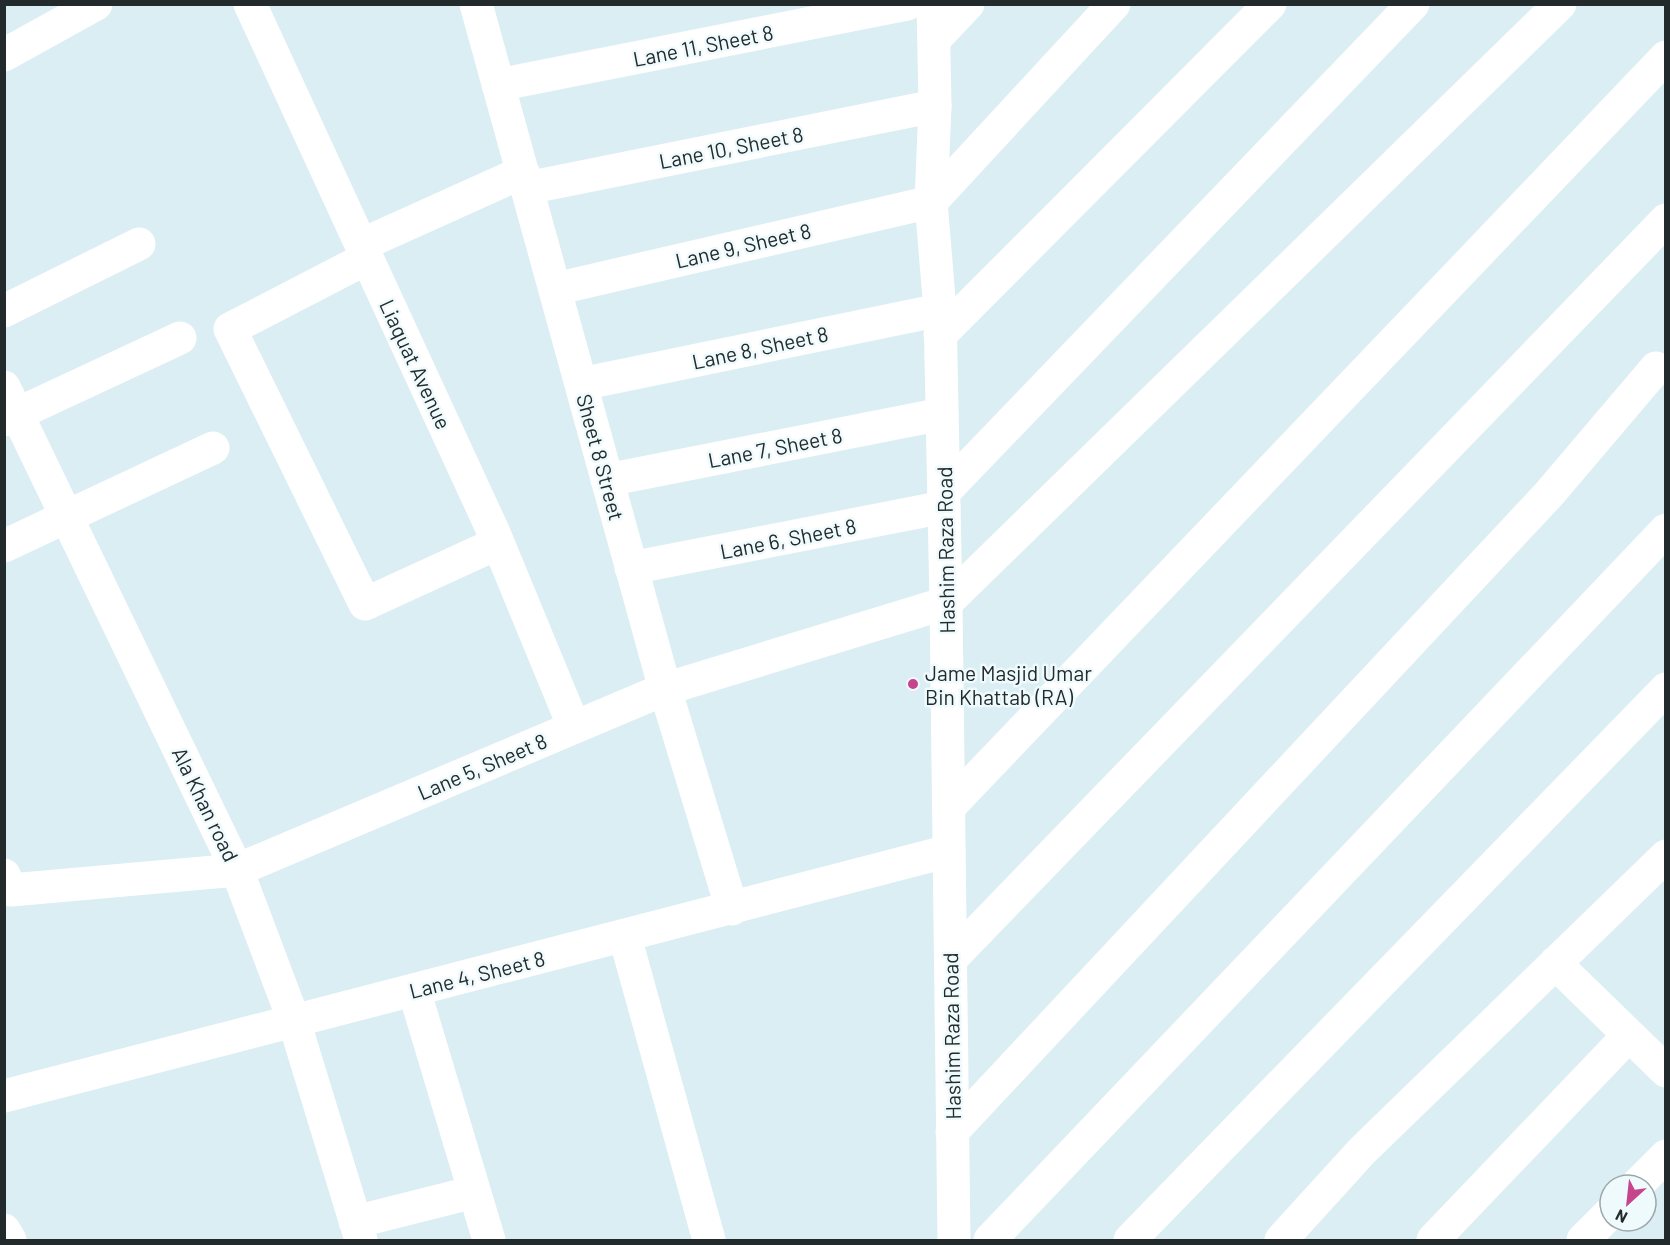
<svg xmlns="http://www.w3.org/2000/svg" width="1670" height="1245" font-family="Barlow,sans-serif">
<style>
.lines{fill:none;stroke-linecap:round;stroke-linejoin:round}
.minor{stroke:#fff;stroke-width:33}
.tertiary{stroke:#fff;stroke-width:33}
.poi-dot{fill:#c5448c;stroke:#effafd;stroke-width:2}
.labels{text-anchor:middle;dominant-baseline:central;stroke-width:5;stroke-linejoin:round;paint-order:stroke}
.street-label{font-size:21px;fill:#232a2c;stroke:#effafd}
.poi-label{font-size:21px;fill:#232a2c;stroke:#effafd;text-anchor:start}
</style>
<rect width="100%" height="100%" fill="#dbeef4"/>
<g class="lines">
<path class="minor" d="M250,4l244,529 80,194
M476,4l189,685 67,220
M934,40l34,-36
M498,85l409,-81
M527,188l408,-82
M361,245l162,-73
M367,258l-137,71 135,275 133,-61
M555,289l376,-87 183,-198
M4,311l135,-67
M940,335l330,-331
M581,384l359,-74
M4,387l233,483 57,151 67,219
M4,420l176,-82
M607,480l335,-66
M944,492l469,-488
M4,546l209,-98
M631,568l313,-61
M949,807l717,-750
M4,875l7,15 226,-20 428,-181 281,-86 614,-599
M625,937l84,303
M951,959l715,-739
M1555,963l111,108
M414,990l75,250
M4,1096l945,-245
M952,1132l597,-638 107,-126
M1637,1185l29,-29
M355,1222l119,-30
M4,1230l6,10
M990,1240l676,-710
M1130,1240l536,-551
M1281,1240l81,-89 304,-295
M1433,1240l196,-205
M1583,1240l27,-27"/>
<path class="tertiary" d="M933,4l2,102 -4,96 9,108 6,293 8,637
M4,55l92,-51"/>
</g>
<circle class="poi-dot" cx="913" cy="684" r="6"/>
<g class="labels">
<g class="street-label">
<text transform="translate(703 45) rotate(-11)">Lane 11, Sheet 8</text>
<text transform="translate(731 147) rotate(-11)">Lane 10, Sheet 8</text>
<text transform="translate(743 245) rotate(-13)">Lane 9, Sheet 8</text>
<text transform="translate(760 347) rotate(-12)">Lane 8, Sheet 8</text>
<text transform="translate(416 364) rotate(65)">Liaquat Avenue</text>
<text transform="translate(775 447) rotate(-11)">Lane 7, Sheet 8</text>
<text transform="translate(601 457) rotate(75)">Sheet 8 Street</text>
<text transform="translate(788 538) rotate(-11)">Lane 6, Sheet 8</text>
<text transform="translate(945 550) rotate(-91)">Hashim Raza Road</text>
<text transform="translate(482 766) rotate(-23)">Lane 5, Sheet 8</text>
<text transform="translate(206 804) rotate(64)">Ala Khan road</text>
<text transform="translate(477 974) rotate(-14)">Lane 4, Sheet 8</text>
<text transform="translate(951 1036) rotate(-91)">Hashim Raza Road</text>
</g>
<g class="poi-label">
<text x="925" y="672">Jame Masjid Umar<tspan x="925" dy="24">Bin Khattab (RA)</tspan></text>
</g>
</g>
<rect width="1670" height="1245" fill="none" stroke="#232a2c" stroke-width="12"/>
<g transform="translate(1628 1203) rotate(207)"><circle r="28" fill="#effafd" stroke="#9da7a9" stroke-width="1.5"/>
<path d="M0-4.5L10 22L0 15L-10 22Z" fill="#c5448c"/>
<text y="-9" font-size="16" font-weight="bold" text-anchor="middle" fill="#232a2c">N</text>
</g>
</svg>
